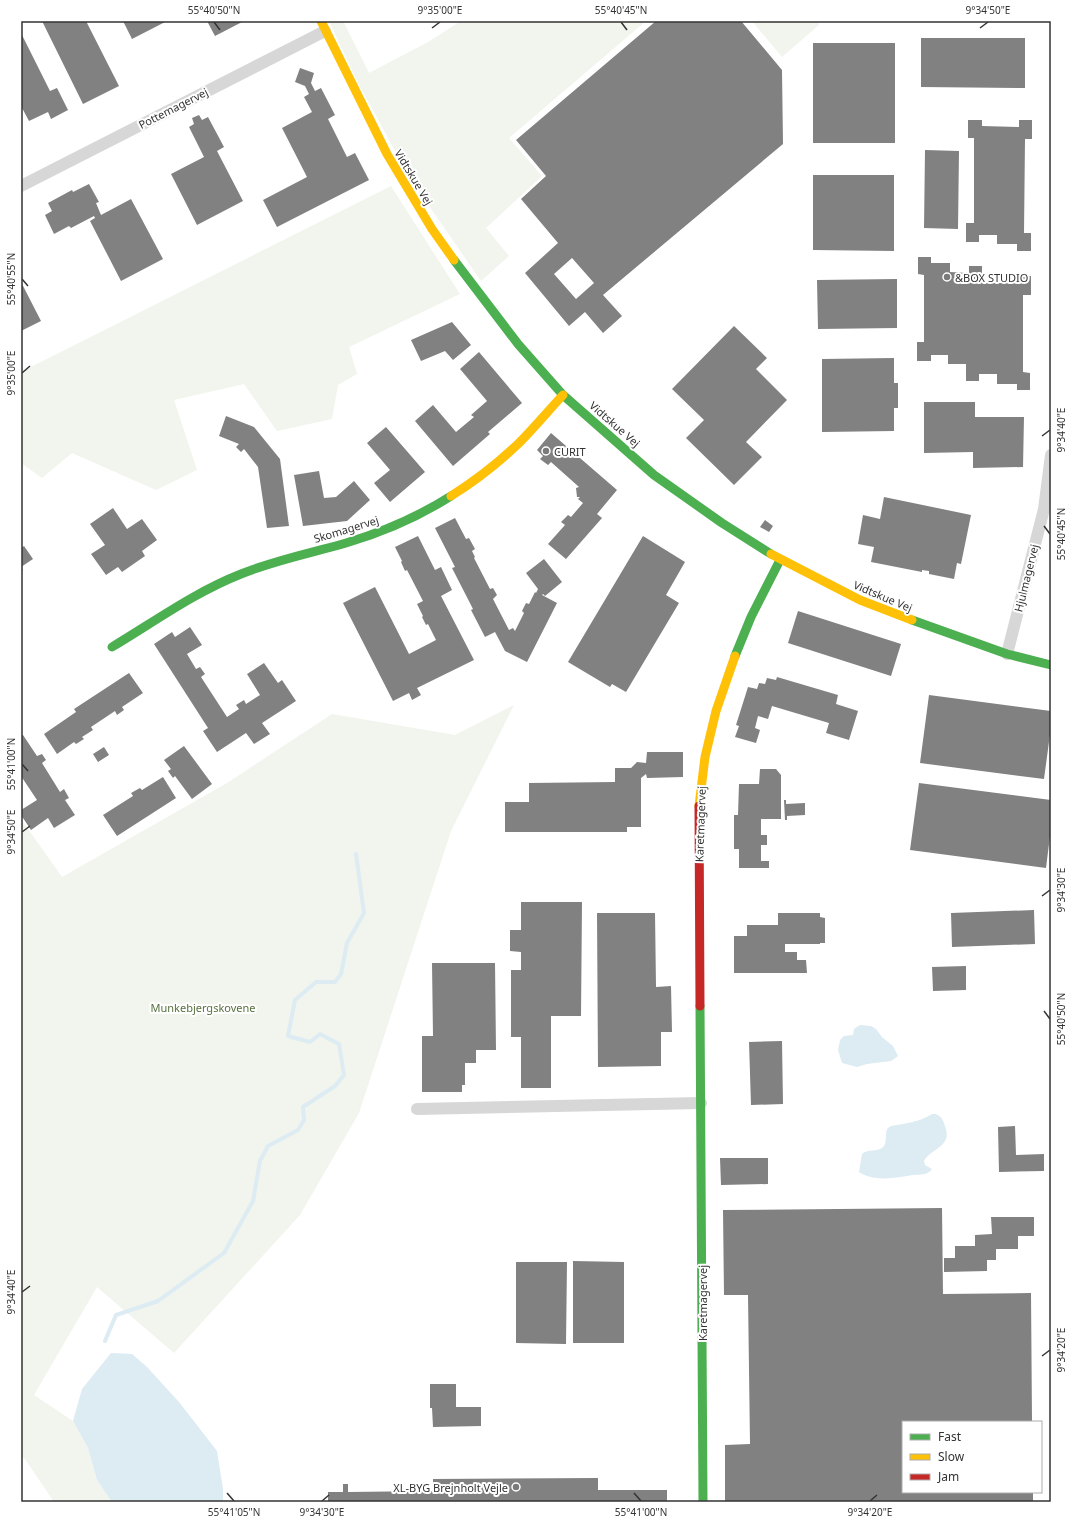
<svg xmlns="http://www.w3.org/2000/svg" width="1072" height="1523" font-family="'Noto Sans',sans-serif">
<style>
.green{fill:#f1f5ed}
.water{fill:#ddebf3}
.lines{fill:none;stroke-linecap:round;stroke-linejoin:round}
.stream{stroke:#ddebf3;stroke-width:4}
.building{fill:#818181;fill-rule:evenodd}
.street{stroke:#d7d7d7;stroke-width:12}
.fast{stroke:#4caf50;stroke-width:9}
.slow{stroke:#ffc107;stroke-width:9}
.jam{stroke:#c62828;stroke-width:9}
.ticks{fill:none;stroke:#333;stroke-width:1.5}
.poi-dot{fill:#7a7a7a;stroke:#fff;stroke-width:1.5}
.labels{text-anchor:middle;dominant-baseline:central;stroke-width:4;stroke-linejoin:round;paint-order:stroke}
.street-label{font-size:11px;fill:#333;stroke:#fff}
.poi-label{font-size:11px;fill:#333;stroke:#fff;text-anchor:start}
.park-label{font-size:11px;fill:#56703f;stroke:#fff}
.neatline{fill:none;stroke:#333;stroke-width:1.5}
.ticks-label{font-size:10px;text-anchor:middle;fill:#333}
</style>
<rect width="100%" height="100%" fill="#fff"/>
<path class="green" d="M329,21h14l26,52 59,-31 33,-21h185l-137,117 33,38 -56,52 23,28 -28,25 -70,-101 -54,-99z
M752,21h66l1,4 -37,32z
M391,186l69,108 -111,53 8,27 -19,11 -6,34 -55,12 -33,-47 -70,16 23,70 -41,20 -84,-37 -30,25 -21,-15v-91z
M514,705l-63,126 -92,282 -59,102 -126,138 -77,-66 -63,108 39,26 15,27 9,32 15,22h-58l-29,-43 -4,-3v-637l41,58 165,-94 105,-69 123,21z"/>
<path class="water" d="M860,1025l11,1 5,3 6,8 11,9 5,10 -7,5 -24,3 -10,3 -15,-4 -4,-13 2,-10 4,-4 9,-1 1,-6z
M932,1114h4c6,3 7,6 9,12 8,21 -14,22 -21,35l1,4 7,4c-5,7 -12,5 -20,6 -16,3 -38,7 -53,-3l3,-18c6,-6 17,-1 22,-8 4,-6 -1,-17 7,-20 3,-1 8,-1 12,-2 10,-2 20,-4 29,-10z
M111,1353l21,1 15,13 32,35 38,49 6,38v13h-111l-15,-22 -9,-32 -15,-27 9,-32z"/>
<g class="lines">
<path class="stream" d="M105,1341l11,-26 42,-14 66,-48 29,-52 7,-40 8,-15 30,-16 6,-10 -1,-13 32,-21 9,-11 -5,-31 -19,-10 -10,8 -22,-6 7,-36 21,-18h19l6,-8 6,-31 17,-30 -8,-59"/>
</g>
<path class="building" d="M42,21h44l33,65 -36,18z
M123,21h44l-35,18z
M207,21h37l-29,15z
M656,21h85l41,49 1,74 -180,151 19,21 -19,17 -18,-21 -16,14 -44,-53 33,-30 -37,-44 25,-23 -30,-36zM572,258l22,25 -18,16 -22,-25z
M21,33l29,58 7,-3 11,22 -17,9 -3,-7 -19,9 -8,-15z
M921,38h104v50l-104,-1z
M813,43h82v100h-82z
M300,68l14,5 -3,10 4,8 6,-3 14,27 -7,4 19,38 8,-4 14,27 -92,47 -14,-27 44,-23 -25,-49 30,-16 -8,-15 5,-3 -4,-8 -10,-4z
M199,115l3,5 6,-3 16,30 -7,4 26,50 -46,24 -26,-51 33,-17 -15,-30 5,-3 -2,-6z
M968,120h14v6l37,1v-7h13v19h-7l-1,94h7v18h-14v-7h-20v-9h-18v7h-13v-19h8v-85h-6z
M925,150l34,1 -1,78 -34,-1z
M813,175h81v76l-81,-1z
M89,184l10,18 -3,1 5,12 30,-16 32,60 -42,22 -31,-60 5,-3 -1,-2 -23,12 -2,-2 -15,8 -9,-19 7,-4 -4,-8 24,-13 1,2z
M918,257h13v6h19v9l19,1v-7h13v17h35v-7h14v19h-8v77l7,1v17h-13v-6h-20v-10h-18v7h-13v-17h-18v-9h-17v6h-14v-19h7v-67l-6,-1z
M897,279v49l-79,1 -1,-49z
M21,282l20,39 -20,10z
M452,322l19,23 -18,15 -8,-9 -24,10 -10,-21z
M734,326l33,32 -11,11 31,31 -41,42 16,15 -28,28 -48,-47 18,-18 -32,-31z
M479,352l43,51 -34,29 2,2 -37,32 -38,-45 18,-16 23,27 18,-15 -3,-2 16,-14 -27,-32z
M894,358v25h4v25h-4v23l-72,1v-73z
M924,402h51v15h49l-1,50 -50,1v-16l-49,1z
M226,416l28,11 26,32 9,67 -22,2 -9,-61 -14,-18 -3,3 -5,-5 3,-3 -20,-8z
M386,427l39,45 -35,30 -16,-19 16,-13 -23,-27z
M551,433l66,57 -20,24 5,4 -36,41 -18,-15 17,-19 -4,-3 7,-7 3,2 12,-14 -5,-4 2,-2h-3l-1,-9 3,-1 -28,-25 -3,3 -8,-6 3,-3 -6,-6z
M319,471l5,27 12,-1 18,-16 16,19 -23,21 -44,5 -9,-51z
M884,497l87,18 -10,49 -4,-1 -3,16 -25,-5v-3l-7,-1v2l-51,-10 3,-15 -16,-3 5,-29 17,4z
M113,508l14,21 15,-10 15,21 -15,11 3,5 -23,16 -4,-5 -12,8 -15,-21 14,-9 -15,-21z
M455,518l11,21 3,-1 6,11 -3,2 3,6 -1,1 16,31 3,-1 4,7 -4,4 16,31 4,-2 2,3 9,-18 -2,-2 4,-8 3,1 6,-12 1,1 2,-4 -12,-16 18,-14 18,23 -17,14 -2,-2 -1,1 15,8 -30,59 -22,-11 -10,-19 -10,5 -14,-27 2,-1 -21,-41 3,-1 -20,-39z
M765,520l8,6 -4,6 -9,-5z
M418,536l17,34 6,-3 11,23 -11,6 33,64 -57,28 4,7 -9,5 -3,-7 -16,8 -50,-98 32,-16 34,67 27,-14 -8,-16 -2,1 -4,-8 1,-1 -6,-12 6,-3 -16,-31 -2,1 -4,-9 1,-1 -7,-14z
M643,536l42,26 -19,33 13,8 -53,89 -14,-8 -2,3 -42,-25z
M24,546l9,13 -12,8 2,3 -2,1v-23z
M798,611l103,33 -10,32 -103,-33z
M190,627l12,18 -15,9 9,15 4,-2 5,7 -4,3 26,40 12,-8 -3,-4 8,-5 2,4 14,-9 -13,-21 17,-11 14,20 4,-3 14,21 -34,22 8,11 -16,10 -8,-11 -29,19 -14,-21 5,-3 -54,-84 18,-12 3,5z
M129,673l14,20 -21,14 2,3 -7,5 -2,-4 -24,16 2,3 -11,7 2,2 -8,5 -2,-2 -17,12 -13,-20 32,-22 -2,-3z
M777,677l61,18 -2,9 22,7 -9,29 -23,-7 3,-10 -57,-17 -4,13 -10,-3 -3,12 5,2 -4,13 -21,-6 4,-11 -3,-1 12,-38 9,2 2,-6 6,1 2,-6 9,2z
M929,695l122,16v16l-7,52 -124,-16z
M23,735l14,21 5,-2 4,6 -4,3 18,29 4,-3 5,9 -4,2 10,15 -21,13 -6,-10 -17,12 -10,-15v-5l16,-10 -16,-24v-40z
M184,746l28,38 -20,15 -17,-23 -2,2 -5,-7 3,-2 -7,-9z
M104,747l5,8 -11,7 -5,-8z
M647,752h36v25l-36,1 -1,-4 -5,4v49h-14v5h-122v-30h24v-19l86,-1v-14h16l6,-6 9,1z
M760,769h16l5,6v44h-20v16h6v10h-6v16h8v7h-30v-19h-5v-34h4l1,-31h20z
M163,777l13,21 -59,38 -14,-21 30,-19 -2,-3 9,-5 2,2z
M919,783l132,17v28l-5,40 -136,-18z
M784,800h2v4l19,-1v12l-18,1v4h-2z
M521,902h61l-1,114h-30v72h-30v-51h-10v-67h10v-18l-11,-1v-21h11z
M1034,910l1,34 -83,3 -1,-34z
M597,913h58l1,74 15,-1 1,46h-11v34l-63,1z
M778,913h42v4l5,1v25h-5v1h-35v8h12v8h9l1,13h-73v-37h13v-11h31z
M432,963h63l1,87h-20v13h-11v22h-3v7h-40v-56h11z
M966,966v24l-33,1 -1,-24z
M782,1041l1,63 -32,1 -2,-63z
M1015,1126l1,29 28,-1v17l-45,1 -1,-45z
M720,1158h48v26l-47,1z
M942,1208l1,86 88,-1 1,129h-129v70h130v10h-308v-57l25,-1 -2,-149h-24l-1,-85z
M991,1217h43v19h-16v13h-22v11h-9v11l-43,1v-14h11v-12h20v-11l17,-1z
M573,1261l51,1v81h-51z
M516,1262h51l-1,82 -50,-1z
M430,1384h26v23h25v19l-48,1 -1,-19h-2z
M598,1478v12h69v12h-339v-10h15v-8h5v8l85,-1v-12z"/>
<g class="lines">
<path class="street" d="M21,186l304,-155
M1007,654l37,-145 7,-54
M417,1109l284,-6"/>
<path class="fast" d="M454,260l64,84 45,51 91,80 68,48 49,31
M912,620l95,34 44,11
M112,647c42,-25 83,-55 129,-73 34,-14 70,-21 105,-31 37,-11 72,-26 105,-47
M735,656l16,-39 29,-57
M700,1006l3,496"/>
<path class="slow" d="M321,21l66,133 45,75 22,31
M451,496c24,-15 47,-33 68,-53 15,-15 29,-32 44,-48
M771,554l89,46 52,20
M699,806l6,-49 11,-46 19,-55"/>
<path class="jam" d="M699,806l1,200"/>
</g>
<path class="ticks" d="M214,22l6,8M621,22l6,8M432,28l8,-6M980,28l8,-6M22,279l6,7M22,373l8,-7M1042,436l8,-6M1044,526l6,8M22,764l6,7M22,832l8,-6M1042,896l8,-6M1044,1011l6,8M22,1292l8,-6M1042,1356l8,-6M227,1493l7,8M634,1493l7,8M322,1501l7,-6M870,1501l7,-6"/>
<g class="poi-dot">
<circle cx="947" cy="277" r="4"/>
<circle cx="546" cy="451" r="4"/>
<circle cx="516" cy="1487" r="4"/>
</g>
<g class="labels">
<g class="street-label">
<text transform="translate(173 108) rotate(-27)">Pottemagervej</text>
<text transform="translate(414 177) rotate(59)">Vidtskue Vej</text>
<text transform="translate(615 424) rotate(41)">Vidtskue Vej</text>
<text transform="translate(346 529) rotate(-17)">Skomagervej</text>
<text transform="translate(1026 578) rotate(-76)">Hjulmagervej</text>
<text transform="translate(883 596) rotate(23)">Vidtskue Vej</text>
<text transform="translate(700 824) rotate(-88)">Karetmagervej</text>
<text transform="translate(702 1303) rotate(-90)">Karetmagervej</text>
</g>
<g class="poi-label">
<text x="955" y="277">&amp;BOX STUDIO</text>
<text x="554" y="451">CURIT</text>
<text x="508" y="1487" text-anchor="end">XL-BYG Brejnholt Vejle</text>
</g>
<g class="park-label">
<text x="203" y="1007">Munkebjergskovene</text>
</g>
</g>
<rect width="1072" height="1523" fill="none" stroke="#ffffff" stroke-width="44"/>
<rect x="902" y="1421" width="140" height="72" fill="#ffffff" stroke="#adadad"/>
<rect x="910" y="1434" width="20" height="6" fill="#4caf50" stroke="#adadad"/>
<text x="938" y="1441" font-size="12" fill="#333333">Fast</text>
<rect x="910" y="1454" width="20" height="6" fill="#ffc107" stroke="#adadad"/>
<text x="938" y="1461" font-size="12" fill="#333333">Slow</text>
<rect x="910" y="1474" width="20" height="6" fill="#c62828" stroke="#adadad"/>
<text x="938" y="1481" font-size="12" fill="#333333">Jam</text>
<rect x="22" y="22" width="1028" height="1479" class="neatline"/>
<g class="ticks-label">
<text x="214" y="14">55°40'50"N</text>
<text x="440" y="14">9°35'00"E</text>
<text x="621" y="14">55°40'45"N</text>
<text x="988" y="14">9°34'50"E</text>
<text transform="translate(11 279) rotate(-90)" y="4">55°40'55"N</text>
<text transform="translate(11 373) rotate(-90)" y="4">9°35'00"E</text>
<text transform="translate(1061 430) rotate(-90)" y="4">9°34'40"E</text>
<text transform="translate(1061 534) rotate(-90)" y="4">55°40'45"N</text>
<text transform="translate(11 764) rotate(-90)" y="4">55°41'00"N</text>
<text transform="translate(11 832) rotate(-90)" y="4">9°34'50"E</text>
<text transform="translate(1061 890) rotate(-90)" y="4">9°34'30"E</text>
<text transform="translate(1061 1019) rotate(-90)" y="4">55°40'50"N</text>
<text transform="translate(11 1292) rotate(-90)" y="4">9°34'40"E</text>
<text transform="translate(1061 1350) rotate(-90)" y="4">9°34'20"E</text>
<text x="234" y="1516">55°41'05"N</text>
<text x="322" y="1516">9°34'30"E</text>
<text x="641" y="1516">55°41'00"N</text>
<text x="870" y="1516">9°34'20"E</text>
</g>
</svg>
